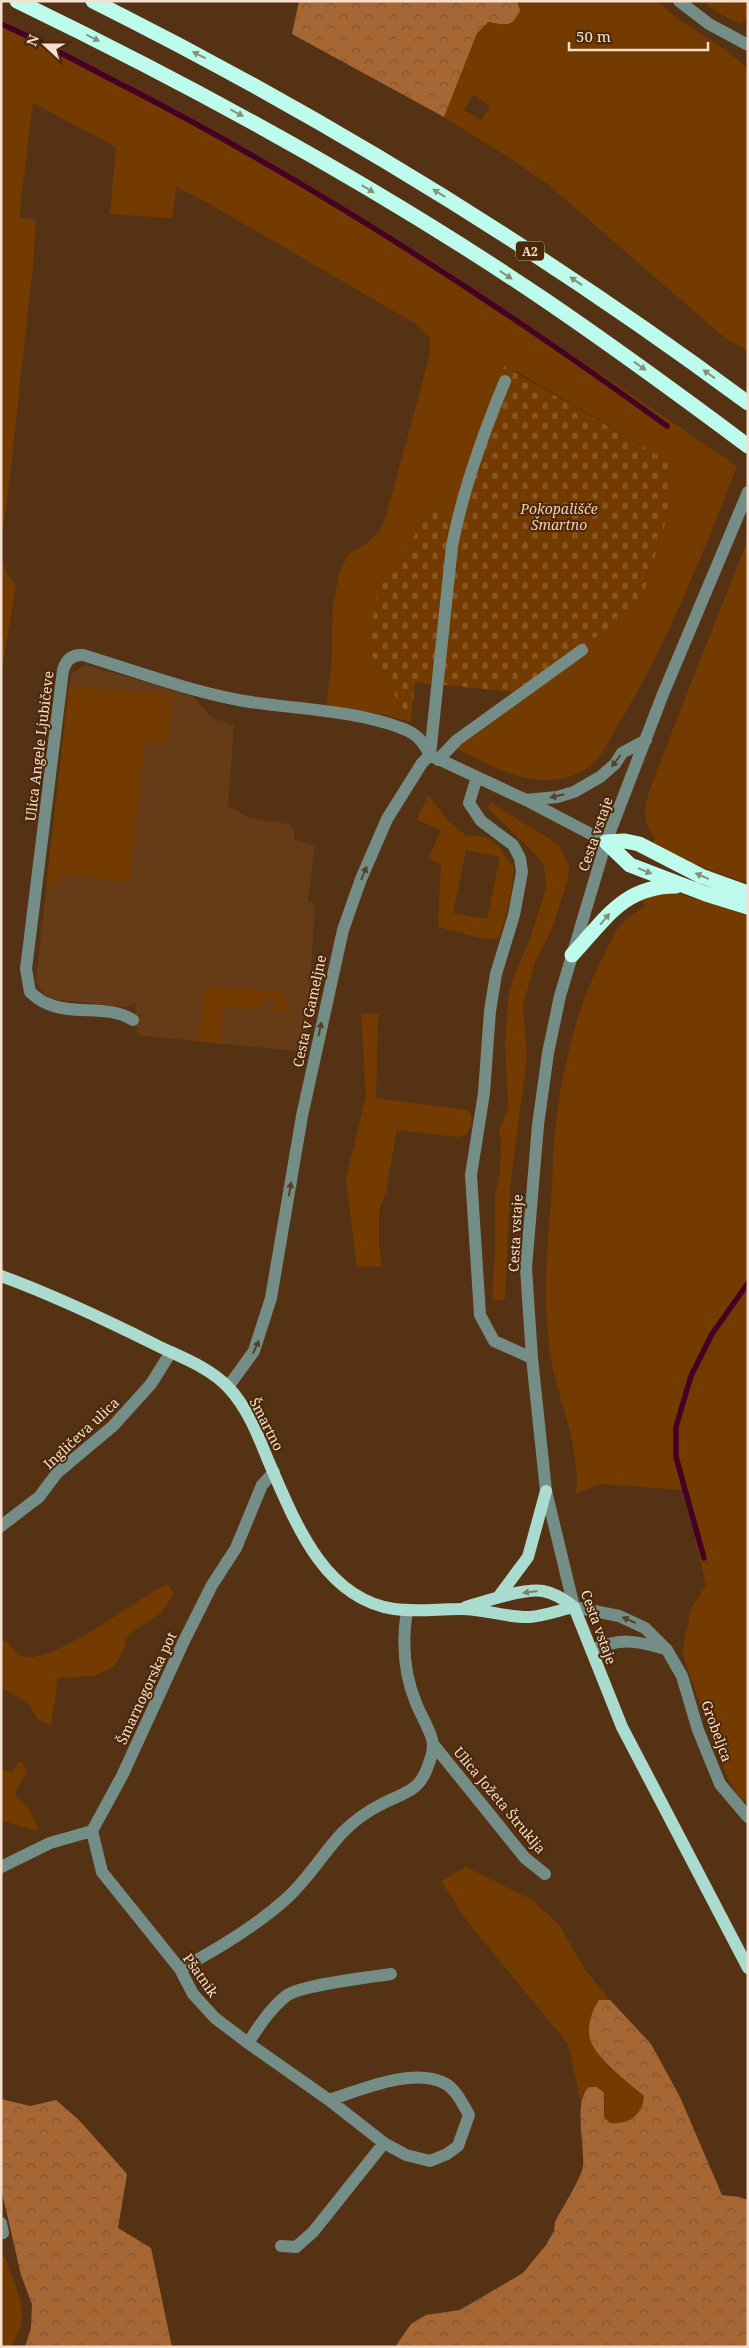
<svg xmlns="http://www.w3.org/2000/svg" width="749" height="2348" font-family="'Noto Serif',serif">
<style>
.built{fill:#653b18}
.green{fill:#743b00;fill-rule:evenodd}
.forest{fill:url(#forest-crowns)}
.cemetery{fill:url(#cemetery-stones)}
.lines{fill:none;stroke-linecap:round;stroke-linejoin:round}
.stream{stroke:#450023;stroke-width:5.5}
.minor{stroke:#748d86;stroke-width:12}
.major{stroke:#a9dccf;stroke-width:12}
.highway{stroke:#bdfcec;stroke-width:15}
.oneway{fill:#84927b}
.oneway2{fill:#554129}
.oneway3{fill:#7a826c}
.labels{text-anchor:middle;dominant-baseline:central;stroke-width:4;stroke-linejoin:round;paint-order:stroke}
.shield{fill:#4b280a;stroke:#c3a894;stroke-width:1}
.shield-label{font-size:12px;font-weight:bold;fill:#f6dfcf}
.park-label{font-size:14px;font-style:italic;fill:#f2ceb4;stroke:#4b280a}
.street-label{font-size:14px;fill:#f6dfcf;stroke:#4b280a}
</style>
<defs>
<pattern id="forest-crowns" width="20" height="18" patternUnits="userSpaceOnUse" patternTransform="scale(1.25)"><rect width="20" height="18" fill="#a76735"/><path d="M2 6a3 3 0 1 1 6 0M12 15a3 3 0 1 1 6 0" fill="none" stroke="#7d5739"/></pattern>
<pattern id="cemetery-stones" width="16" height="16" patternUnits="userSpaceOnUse" patternTransform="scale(1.25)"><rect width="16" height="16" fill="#743b00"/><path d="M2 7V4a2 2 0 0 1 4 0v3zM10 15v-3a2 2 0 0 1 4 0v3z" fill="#885724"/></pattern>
</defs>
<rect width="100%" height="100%" fill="#563215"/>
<path class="built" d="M85,665l107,30 20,23 22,7 -6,81 22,12 39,6 5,5v11l21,5 -7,57 7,2 -9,148 -169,-17 -2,-32 -10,4 -72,-8 -9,-5 -7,-10 -1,-5 35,-305z"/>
<path class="green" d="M517,1h139l21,17 53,35 18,16v284l-2,-3 -21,-12 -175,-152 -40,-28 -66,-41 33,-85 11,-10 10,2 22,-14zM473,94l17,13 -9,13 -17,-10z
M702,1h46v16l-7,7 -21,-10z
M1,25l82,38 189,104 159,93 306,206c-35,89 -70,179 -120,261 -9,15 -18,36 -34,44 -44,22 -85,-1 -125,-22l-1,-4 8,-15 48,-38 77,-53 78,-178 -150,-89 -15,-3 -50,142 -25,-1 -18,34 -31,41 -9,68 41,69 -30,-8 -55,-8 5,-35 2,-66 6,-30 9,-21 17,-9 15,-15 6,-14 44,-162v-16l-14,-14 -208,-121 -32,-16 -4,31 -62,-4 6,-67 -83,-44 -14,114 17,3 -3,44 -26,239 -5,30z
M748,539v342h-8l-51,-19 -36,-19 2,-5c-19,-22 -6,-44 2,-68z
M1,559l5,13 10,14 -15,88z
M69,686l104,8 -6,51 -22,-2 -16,139 -68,-8 -2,10 -13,4z
M428,795l23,29 16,12 20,1 12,10 15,21 -4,32 -10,37 -11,3 -51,-13 3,-63 -12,-6 12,-28 -24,-10zM466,850l34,7 -13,62 -34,-6z
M490,802l69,43 10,21 -1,12 -16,51 -17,33 -12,43 4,52 -17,132 -5,110 -5,2 -8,-2 3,-46v-57l5,-25 1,-31 -2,-10 9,-22 -3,-63 3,-48 5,-18 18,-43 15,-47v-10l-2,-13 -8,-11 -48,-47z
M676,893l72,21v885l-6,3 -12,-20 -17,-40 -31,-90 9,-43 15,-24 -22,-95 -83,-6 -25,9c6,-49 -22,-99 -27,-148 -6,-47 -2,-96 2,-143 2,-20 1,-41 3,-61 4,-48 15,-102 32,-147 9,-22 20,-44 31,-65l8,-9 20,-14 -3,-7 18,-5z
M205,986l76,6 8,18 -1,16 -2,-1 1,-13 -14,-1 1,-12 -12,-1 -1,12 -38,-4 -3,38 -21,-3z
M361,1013l17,1 -2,84 91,12 4,4 1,11 -6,9 -8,3 -61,-7 -11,61 -7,20v37l3,18 -25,1 -11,-89 20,-81z
M168,1584l6,9 -13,20 -33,22 -7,21 -8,11 -19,9 -36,2 -7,47 -14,-6 -8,-15 -28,-17v-47l7,2c4,6 7,11 13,14 29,12 117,-59 147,-72z
M22,1762l5,11 -10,15 -2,8 13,11 10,19 -2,5 -35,-11v-50l12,2 4,-9z
M466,1867l66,33 27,25 27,46 24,29h-11c-3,11 -9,23 -10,34 -1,16 43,52 56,63 -3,18 -17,28 -35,26l-6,-6 1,-13 -22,-13 -2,12 -13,-59 -101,-123 -26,-40z
M5,2257c6,20 21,47 16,68 -2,8 -7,15 -10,22h-10v-89z"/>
<path class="forest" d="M299,1h218l3,9c-7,18 -14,15 -32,12l-11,11 -33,84 -152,-83z
M599,2000h11l41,44 29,53 42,98 17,2 9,3v147h-353l16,-23 15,-9 34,-5 63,-37 23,-28 8,-14 1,-9c6,-12 27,-45 28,-56 2,-20 -10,-66 6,-79h8l7,6v24l6,6c18,2 33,-8 34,-27 -13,-11 -45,-36 -52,-52 -7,-13 -1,-32 7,-44z
M1,2099l29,7 26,-6 23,20 48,54 -9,54 33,20 21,99h-147l6,-19 1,-24 -11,-29 -20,-87z"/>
<path class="cemetery" d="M504,366l164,95 4,40 -33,107 -126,84 -98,-10 -4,40 -41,-69v-20l9,-48 31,-41 18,-34 25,1z"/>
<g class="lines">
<path class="stream" d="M1,24c46,20 89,45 133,67 187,97 363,212 533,335
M704,1558l-28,-101v-30l15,-51 21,-42 36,-51"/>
<path class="minor" d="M679,1l30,23 39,21
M748,492l-85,202 -57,148 -46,154 -12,57 -10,72 -12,143 6,90 14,133 28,116 45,9 26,12 22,22 15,26 16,54 22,54 28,33
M430,755l22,-209c11,-57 31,-112 53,-165
M430,755l96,45 80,42
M438,760l19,-20 125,-90
M477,777l-8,26 12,18 32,24 7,13 2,14 -8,43 -18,59 -6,37 -6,82 -13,82 9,140 14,26 38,17
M526,800l31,-3 17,-5 26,-15 15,-13 7,-11 24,-13
M133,1020c-25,-16 -60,-4 -87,-17 -6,-2 -11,-7 -16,-11l-4,-23 37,-299c3,-10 9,-16 20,-15 52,16 106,36 161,46 49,8 110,9 157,27 15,5 22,13 29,27
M228,1387l26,-36 17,-53 31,-182 41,-186 18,-51 26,-60 35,-56 8,-8
M1,1526l38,-29 18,-24 56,-47 38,-42 20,-32
M591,1650c30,-12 43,-10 74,-1
M433,1744l92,114 20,16
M92,1831l10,41 78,97 13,25 22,24 33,25 81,57 55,43 22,12 24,6 17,-7 11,-8 11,-31c-6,-11 -13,-25 -23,-31 -32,-18 -85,6 -117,16
M1,1867l49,-24 42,-12 30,-55 62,-135 28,-56 24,-37 26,-63 12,-13
M180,1969c38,-20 75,-42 107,-71 22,-20 36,-45 56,-66 11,-11 23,-20 37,-27 24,-13 40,-12 49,-42 2,-5 4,-12 4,-18 0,-11 -13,-31 -17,-42 -12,-29 -14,-62 -9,-93
M248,2043c11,-17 22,-34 38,-47 14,-11 85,-19 105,-22
M1,2223l2,10
M281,2246l15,1 17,-15 71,-89"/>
<path class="major" d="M1,1276c55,20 107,45 159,71 23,11 50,21 68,40 19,20 30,48 40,73 26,59 54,138 126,149 22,3 43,0 65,0 23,-1 47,9 71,8 14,-1 30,-7 44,-10
M499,1596l29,-39 18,-66
M466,1607c19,-6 58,-19 77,-16 12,2 22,9 31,16
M574,1607l48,120 126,241"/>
<path class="highway" d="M17,1c182,88 361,186 528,299 69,47 136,96 203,146
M93,1c230,115 448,249 655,402
M606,842l24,23 76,29 42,13
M606,842l19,-1 14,3 62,32 47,17
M572,955c33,-35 51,-69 104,-69"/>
</g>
<defs><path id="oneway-solid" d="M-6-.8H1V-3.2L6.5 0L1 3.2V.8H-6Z" transform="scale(1.25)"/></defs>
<g class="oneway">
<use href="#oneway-solid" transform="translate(93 38) rotate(26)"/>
<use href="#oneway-solid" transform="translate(199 55) rotate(-153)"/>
<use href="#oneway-solid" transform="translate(237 113) rotate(28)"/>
<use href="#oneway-solid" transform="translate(368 189) rotate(31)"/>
<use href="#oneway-solid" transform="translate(439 193) rotate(-148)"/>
<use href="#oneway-solid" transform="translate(506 275) rotate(33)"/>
<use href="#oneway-solid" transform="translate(576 281) rotate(-146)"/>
<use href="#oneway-solid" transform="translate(640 366) rotate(36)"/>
<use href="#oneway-solid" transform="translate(709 374) rotate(-144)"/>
<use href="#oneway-solid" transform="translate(645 871) rotate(22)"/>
<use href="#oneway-solid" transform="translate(702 876) rotate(-156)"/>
<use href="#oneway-solid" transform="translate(605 919) rotate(-49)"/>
</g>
<g class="oneway2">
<use href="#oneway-solid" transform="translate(616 761) rotate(127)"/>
<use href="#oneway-solid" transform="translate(557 796) rotate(167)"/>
<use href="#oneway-solid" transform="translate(364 873) rotate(-67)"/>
<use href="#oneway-solid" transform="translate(320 1029) rotate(-78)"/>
<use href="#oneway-solid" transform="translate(290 1189) rotate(-81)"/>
<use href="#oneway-solid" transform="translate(256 1347) rotate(-65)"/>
<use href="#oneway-solid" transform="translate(629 1620) rotate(-156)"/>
</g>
<use class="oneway3" href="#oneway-solid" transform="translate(530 1592) rotate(173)"/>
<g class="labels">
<rect class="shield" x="516" y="241.5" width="28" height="19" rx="4"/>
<g class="shield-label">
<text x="530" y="251">A2</text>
</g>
<g class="park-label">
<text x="559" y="508">Pokopališče<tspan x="559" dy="16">Šmartno</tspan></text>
</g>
<g class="street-label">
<text transform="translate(39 746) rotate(-83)">Ulica Angele Ljubičeve</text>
<text transform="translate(595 834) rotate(-71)">Cesta vstaje</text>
<text transform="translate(309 1011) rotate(-78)">Cesta v Gameljne</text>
<text transform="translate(515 1233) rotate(-87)">Cesta vstaje</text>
<text transform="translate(267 1424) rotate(63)">Šmartno</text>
<text transform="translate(81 1433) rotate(-43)">Ingličeva ulica</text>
<text transform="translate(599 1627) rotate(70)">Cesta vstaje</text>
<text transform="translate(146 1688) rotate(-65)">Šmarnogorska pot</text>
<text transform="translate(717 1731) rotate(70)">Grobeljca</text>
<text transform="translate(500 1800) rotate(50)">Ulica Jožeta Štruklja</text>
<text transform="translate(201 1975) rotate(55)">Pšatnik</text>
</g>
</g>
<rect width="749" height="2348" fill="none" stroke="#f6dfcf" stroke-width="5"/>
<g transform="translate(45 45) rotate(291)" stroke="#4b280a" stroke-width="4" paint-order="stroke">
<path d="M0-4L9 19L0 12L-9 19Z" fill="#f6dfcf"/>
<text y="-8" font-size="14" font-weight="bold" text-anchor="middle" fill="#f6dfcf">N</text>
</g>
<path d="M569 42v8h139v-8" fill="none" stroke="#f6dfcf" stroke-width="2.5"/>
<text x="576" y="42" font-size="15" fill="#f6dfcf" stroke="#4b280a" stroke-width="4" paint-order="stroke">50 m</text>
</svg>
